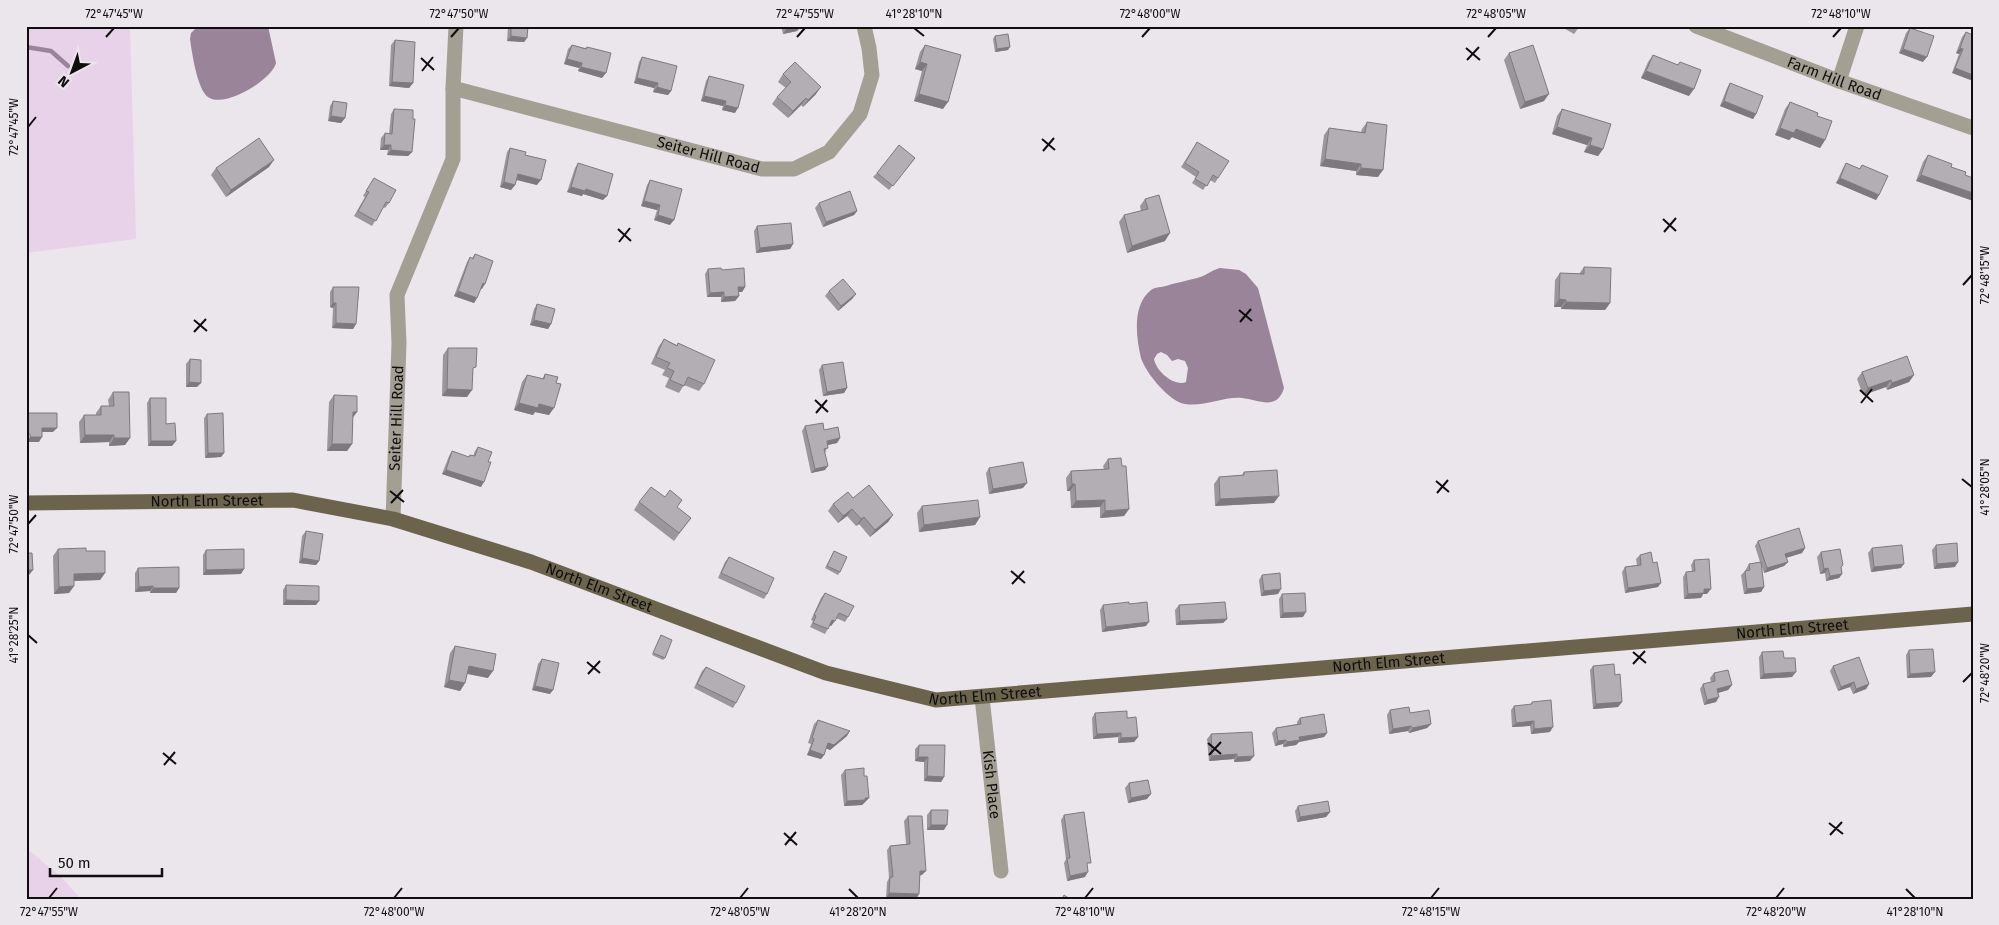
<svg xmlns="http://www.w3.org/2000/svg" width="1999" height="925" font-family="'Fira Sans',sans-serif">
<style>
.green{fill:#e8d2e9}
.water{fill:#99849a;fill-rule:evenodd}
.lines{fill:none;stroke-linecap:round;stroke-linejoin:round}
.stream{stroke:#99849a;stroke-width:4.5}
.minor{stroke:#a49f93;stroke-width:15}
.major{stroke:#6c634d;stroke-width:15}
.wall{fill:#9a969a}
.shaded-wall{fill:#7d7a7d}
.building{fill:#b3aeb3;stroke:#7d7a7d}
.ticks{fill:none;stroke:#0f0e0f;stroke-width:2}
.labels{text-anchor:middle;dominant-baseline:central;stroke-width:4;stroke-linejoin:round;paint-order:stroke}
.street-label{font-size:15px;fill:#0f0e0f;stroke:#ebe6eb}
.neatline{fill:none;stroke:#0f0e0f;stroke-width:2}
.ticks-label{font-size:12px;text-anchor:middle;fill:#0f0e0f}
</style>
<rect width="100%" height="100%" fill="#ebe6eb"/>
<path class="green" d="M26,26h104l6,213 -110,14z
M26,848l35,29 20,22h-55z"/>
<path class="water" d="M198,26h70l8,37c-4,17 -52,46 -68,34 -11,-8 -16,-44 -18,-58l1,-6z
M1220,268l19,2 7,4 12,14 26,100c-7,23 -25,12 -42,10 -19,-2 -42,11 -61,5 -15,-6 -35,-30 -40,-45 -5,-21 -9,-53 10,-68 4,-3 11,-3 15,-4 12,-4 26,-6 37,-10 6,-3 10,-6 17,-8zM1161,352l6,3 5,6 6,-2 7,2 3,7 -2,14c-12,5 -30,-11 -32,-23l3,-5z"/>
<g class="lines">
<path class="stream" d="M26,47l25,4 17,15"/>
<g class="minor">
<path id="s1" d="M456,26l-3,62 309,81h32l35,-17 31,-38 12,-39 -3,-27 -5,-22"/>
<path id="s2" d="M1696,26l143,55 134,47"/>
<path d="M1839,81l18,-55"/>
<path id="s3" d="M393,519l6,-176 -2,-48 56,-136v-71"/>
<path id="s4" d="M982,697l19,174"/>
</g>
<path class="major" id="s5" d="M26,503l267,-3 100,19 138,43 295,111 110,27 1037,-86"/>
</g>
<path class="wall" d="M508,26h20l-1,12 -3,4 -17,-1z
M781,26h20l-4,5 -14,3z
M1560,26h20l-6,8z
M1910,28l13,34 -24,-9 7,-20z
M1966,32l6,21 -20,20 7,-19 -3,-1 6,-16z
M995,36l13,14 -13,2 -2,-13z
M395,40l18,43 -4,5 -20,-2 2,-41z
M572,45l13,3 2,-1 15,31 -24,-7 1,-3 -15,-4 4,-15z
M925,45l18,64 -29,-8 8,-30 -7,-2 5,-17z
M1509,53l35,48 -24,8 -16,-49z
M1653,55l24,10 3,-3 9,34 -48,-18 7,-16z
M642,57l29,34 -3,4 -15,-3 1,-4 -20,-5 5,-21z
M783,74l33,20 -13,13 -2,-2 -13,13 -16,-14 5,-7 9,-9 -8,-6z
M709,76l26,37 -13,-3 1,-4 -22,-5 5,-20z
M1730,83l26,31 -3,5 -33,-13 7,-18z
M333,101l12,17 -4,5 -13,-2 2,-15z
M1790,102l27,14 8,24 -5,8 -28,-11 -3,3 -14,-5 10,-26z
M394,109l18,43 -4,4 -21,-1 1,-5h-8l1,-12 4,-5 4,1 2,-20z
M1562,109l41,40 -5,7 -14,-4 3,-7 -35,-11 5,-18z
M1367,122l11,55 -22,-2v-4l-36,-5 4,-31 5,-7 32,4 1,-3z
M1197,142l21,36 -3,5 -5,-3 -7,10 -11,-7 4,-6 -15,-10z
M510,148l15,7 12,30 -21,-5 -1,5 -4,5 -11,-3 7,-35z
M1928,155l23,12 14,8 -49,6 7,-19z
M915,158l-26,32 -16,-13 4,-4z
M578,163l25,37 -20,-6 -1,2 -15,-4 8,-24z
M1846,163l13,6 3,-4 17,30 -3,5 -40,-17 7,-15z
M269,167l-43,30 -15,-22 5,-7z
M374,178l15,25 -4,5 -2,-1 -11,19 -18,-10 11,-19 -2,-1z
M650,180l20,45 -16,-5 3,-10 -16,-4 6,-21z
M1145,199l20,42 -38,12 -8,-31 5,-7 17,-4 -1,-5z
M819,203l38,8 -3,4 -31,12 -8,-19z
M757,226l36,18 -3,5 -34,4 -2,-22z
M475,254l7,35 -1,-1 -4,10 -3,5 -20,-7 13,-34 3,-5 2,1z
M1584,267l26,36 -5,7 -44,-1v-2h-7l1,-27 5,-7 19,1z
M708,269l14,1 23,17 -3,5h-4l1,4 -4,5 -14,1v-5h-14l-2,-23z
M333,287l23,37 -3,5 -21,-1 1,-20 -3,-1v-15z
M829,291l27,3 -4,5 -14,12 -13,-15z
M537,304l14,20 -3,5 -18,-4 4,-16z
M664,339l13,6 1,-2 26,41 -5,7 -15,-6 -5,8 -14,-6 4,-9 -7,-3 3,-5 -14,-6 8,-18z
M448,348l25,24 -6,25 -25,-1 1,-41z
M190,359l7,28h-11v-23z
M822,365l25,23 -3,5 -21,3 -4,-26z
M1862,372l52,3 -5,7 -22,8 -1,-3 -23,8 -6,-16z
M545,374l11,9 -7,32 -14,-3 -2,3 -19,-5 8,-28 5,-7 15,4z
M113,392l17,46 -5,7 -16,1v-4l-29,1 -1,-21 5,-7h12v-2l5,-7h8l-1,-6z
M334,395l19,23 -1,26 -5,7h-20l2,-49z
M150,398l16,26 6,22h-24l-1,-43z
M207,414l17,39 -3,4 -16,1 -1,-40z
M805,426l19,4 16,8 -3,5 -9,2 -3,8v17l-14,3 -9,-42z
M478,447l3,40 -39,-13 7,-18 3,-5 16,6 2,-2 3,1 2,-5z
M1108,459l14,7 7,43 -5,7 -24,2v-11l-29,1 -1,-17h-3l-1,-13 5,-7 33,-2 -1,-3z
M989,468l34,20 -34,6 -3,-21z
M1244,472l30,31 -59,3 -1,-22 5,-7 23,-2z
M853,498l40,17 -5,7 -18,15 -11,-13 -3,2 -9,-10 -9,7 -10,-12 5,-7z
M639,502l38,5 14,11 -17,23 -40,-31z
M922,506l58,11 -5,8 -56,7 -2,-19z
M306,531l13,30 -3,4 -17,-2 3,-27z
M1758,541l47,7 -3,5 -16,5 2,4 -4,4 -20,7 -3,-9 3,23 -3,5 -17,2 -3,-19 5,-5v-1l3,-5 11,-2 -5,-16z
M1936,545l19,22 -21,2 -2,-19z
M1872,548l29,20 -30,4 -3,-19z
M58,549l28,2 19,22 -5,7 -26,1v5l-5,7 -15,1 -1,-38z
M206,550l35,24 -38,1v-20z
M834,551l6,21 -2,3 -13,-7z
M1821,552l20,16 1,6 -3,4 -13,3 -1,-8 -5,1 -3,-17z
M1640,555l13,8 5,24 -33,6 -3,-21 3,-5 12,-2 -1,-6z
M729,557l38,37 -3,5 -46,-21 7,-16z
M1694,560l13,34h-4l-2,4 -17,1 -1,-22 3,-5 6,-1 -1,-6z
M138,568l41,20 -3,5h-26v-2l-15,1v-19z
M1262,575l16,19 -17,2 -2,-16z
M286,585l30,20h-33v-15z
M825,593l23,24 -3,5 -9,-4 -5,8 -1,-1 -5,9 -15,-7 3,-6 -2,-1 10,-22z
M1282,594l21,23 -23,1 -1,-19z
M1129,604l17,22 -44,6 -2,-22 3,-5z
M1179,605l48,14 -4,4 -47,2 -1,-15z
M661,635l4,23 -2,2 -11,-5z
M455,646l33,32 -21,-4 -2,9 -5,8 -16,-4 6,-34z
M1909,650l22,27 -24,1 -1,-23z
M1762,652l22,6 8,19 -32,2 -1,-22z
M542,659l8,35 -18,-4 6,-26z
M1593,666l29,36 -4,5 -25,2 -3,-39z
M1833,666l36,18 -3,5 -13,5 -3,-7 -12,4 -8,-20z
M706,667l30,36 -3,5 -39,-20 8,-17z
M1714,673l18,12 -4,5 -10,3 -2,9 -12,3 -4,-16 3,-5 8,-2 -1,-4z
M1532,702l18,30 -19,2 -1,-8 -18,1 -1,-17 3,-4 16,-1z
M1390,710l20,3 21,11 -4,4 -18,5 -1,-2 -19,3 -2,-19z
M1095,713l32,5 11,19 -4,5 -16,1v-6l-25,2 -1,-21z
M1300,718l27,15 -3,4 -25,5 -3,3 -13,2v-3l-8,2 -3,-13 4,-5 21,-4v-2z
M818,720l29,16 -17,14 -4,-2 -2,7 -3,4 -14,-4 4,-11 -3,-1 6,-19z
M1211,734l39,27 -16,1v-3l-25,2 -2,-22z
M919,745l25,32 -3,5 -17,-1v-19l-9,-1v-12z
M845,770l19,6 5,22 -7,7 -18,1 -3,-31z
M1129,783l18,16 -19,4 -3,-15z
M1298,806l32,6 -4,5 -29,5 -2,-11z
M931,810l13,20h-17v-15z
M1064,815l21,62 -18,4 -3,-18 2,-4 -5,-39z
M908,816l14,59h-2l-1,19 -3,5 -30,-1 1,-16 2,-4 -2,-28 3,-4 16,-2 -2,-23z"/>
<path class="shaded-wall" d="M791,26h10l-4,5 -14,3 5,-7z
M511,36l16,2 -3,4 -17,-1z
M1010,47l-2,3 -13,2 2,-3z
M1960,48l3,1 -4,5 -3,-1z
M1903,49l24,8 -4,5 -24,-9z
M567,59l15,4 -3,5 -15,-4z
M920,62l7,2 -5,7 -7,-2z
M581,67l25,6 -4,5 -24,-7z
M1955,68l18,7v6l-21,-8z
M1646,71l48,18 -5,7 -48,-18z
M637,78l21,5 -4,5 -20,-5z
M392,82l21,1 -4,5 -20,-2z
M657,87l14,4 -3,4 -15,-3z
M821,87l-5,7 -13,13 5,-7z
M919,94l29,8 -5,7 -29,-8z
M1549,94l-5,7 -24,8 5,-7z
M704,96l22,5 -3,5 -22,-5z
M806,98l-5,7 -13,13 5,-7z
M1724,101l32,13 -3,5 -33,-13z
M725,105l13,3 -3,5 -13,-3z
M331,116l14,2 -4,5 -13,-2z
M1557,127l35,11 -5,7 -35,-11z
M1780,128l16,1 29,11 -5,8 -28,-11 -3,3 -14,-5z
M384,145h7l-3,5h-8z
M1590,145l13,4 -5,7 -14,-4z
M391,150l21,2 -4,4 -21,-1z
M1325,159l36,5 -5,7 -36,-5z
M274,160l-5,7 -43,30 5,-7z
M1361,168l22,2 -5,7 -22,-2z
M518,174l23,6 -4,5 -23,-6z
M1921,175l52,18v8l-57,-20z
M1840,178l39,17 -3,5 -40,-17z
M504,182l11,3 -4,5 -11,-3z
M571,187l15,2 21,7 -4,4 -20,-6 -1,2 -15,-4z
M644,201l16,4 -3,5 -16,-4z
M857,211l-3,4 -31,12 3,-5z
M658,215l16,5 -4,5 -16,-5z
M1170,233l-5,8 -38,12 5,-7z
M793,244l-3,5 -34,4 4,-5z
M483,283l2,1 -3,5 -3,-1z
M738,287h7l-3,5h-7z
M458,291l19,7 -3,5 -20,-7z
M724,292l-3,5h-14l3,-4z
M856,294l-4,5 -14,12 3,-5z
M739,296l-4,5 -14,1 3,-5z
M1559,299l7,1 -5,7h-7z
M1566,302l44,1 -5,7 -44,-1z
M333,303h3l-3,5 -3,-1z
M534,320l17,4 -3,5 -18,-4z
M336,323l20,1 -3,5 -21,-1z
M1914,375l-5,7 -22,8 5,-7z
M1891,380l-5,7 -23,8 5,-7z
M189,382l12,1 -4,4h-11z
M847,388l-3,5 -21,3 4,-4z
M447,389l25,1 -5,7 -25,-1z
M519,403l20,1 15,4 -5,7 -14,-3 -2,3 -19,-5z
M353,412h4l-5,7z
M42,428h15l-4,4h-14z
M85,435h29l-5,7 -29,1z
M30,437h12l-3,5h-13z
M114,438h16l-5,7 -16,1z
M840,438l-3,5 -14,3 4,-5z
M151,441h25l-4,5h-24z
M332,444h20l-5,7h-20z
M208,453h16l-3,4 -16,1z
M828,466l-3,4 -14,3 4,-4z
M446,470l38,12 -3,5 -39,-13z
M1027,483l-4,5 -34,6 4,-5z
M1072,484h3l-5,7h-3z
M1279,496l-5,7 -59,3 5,-7z
M1105,500l-5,7 -29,1 5,-7z
M852,509l-5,7 -9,7 5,-7z
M1129,509l-5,7 -24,2 5,-7z
M893,515l-5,7 -18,15 5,-7z
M864,517l-5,7 -3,2 5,-7z
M980,517l-5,8 -56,7 5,-7z
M1805,548l-3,5 -20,6 3,-5z
M302,558l17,3 -3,4 -17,-2z
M1788,562l-4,4 -20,7 3,-5z
M1958,562l-3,5 -21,2 3,-5z
M1904,564l-3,4 -30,4 3,-5z
M1828,568l-3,5 -5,1 4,-5z
M244,569l-3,5 -38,1 3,-5z
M26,570h7l-4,5h-3z
M105,573l-5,7 -31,1 5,-7z
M1842,574l-3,4 -13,3 4,-5z
M1661,583l-3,4 -33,6 3,-5z
M74,586l-5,7 -15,1 5,-7z
M153,586l-3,5 -15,1 4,-5z
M1764,587l-3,5 -17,2 3,-5z
M153,588h26l-3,5h-26z
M1281,589l-3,5 -17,2 3,-5z
M1704,589h7l-4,5h-4l-2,4 -17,1 4,-5z
M286,600l33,1 -3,4h-33z
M1306,612l-3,5 -23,1 3,-5z
M1227,619l-4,4 -47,2 4,-4z
M832,620l3,1 -4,5 -2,-1z
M1149,622l-3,4 -44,6 4,-5z
M469,666l24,5 -5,7 -24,-5z
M1796,672l-4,5 -32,2 4,-5z
M1935,672l-4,5 -24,1 3,-4z
M449,680l16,3 -5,8 -16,-4z
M1854,682l-4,5 -12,4 3,-4z
M1869,684l-3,5 -13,5 3,-5z
M1732,685l-4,5 -14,4 3,-5z
M535,686l18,4 -3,4 -18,-4z
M1719,697l-3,5 -12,3 3,-5z
M1622,702l-4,5 -25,2 3,-5z
M1534,721l-4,5 -18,1 4,-4z
M1431,724l-4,4 -18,5 4,-5z
M1411,726l-3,5 -19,3 4,-5z
M1553,727l-3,5 -19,2 3,-5z
M850,731l-3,5 -17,14 -5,-2 3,-5z
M1121,733l-3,4 -25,2 4,-5z
M1327,733l-3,4 -25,5 -3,3 -13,2 4,-5 12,-5z
M1138,737l-4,5 -16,1 3,-5z
M1286,740l-3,4 -8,2 3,-5z
M810,750l14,5 -3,4 -14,-4z
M1237,754l-3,5 -25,2 3,-5z
M1254,756l-4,5 -16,1 3,-5z
M918,757h10l-4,5 -9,-1z
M927,776l17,1 -3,5 -17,-1z
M1151,794l-4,5 -19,4 3,-5z
M869,798l-7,7 -18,1 3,-5z
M1330,812l-4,5 -29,5 3,-5z
M931,825h16l-3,5h-17z
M920,871h6l-4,4 -5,1z
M1088,872l-3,5 -18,4 3,-5z
M889,893l30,1 -3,5 -30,-1z"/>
<path class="building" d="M511,26h17l-1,12 -16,-2z
M1910,28l24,8 -7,21 -24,-8z
M1966,32l7,3v40l-18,-7 8,-19 -3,-1z
M1008,34l2,13 -13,2 -2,-13z
M395,40l20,2 -2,41 -21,-1z
M572,45l14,4 1,-2 24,6 -5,20 -25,-6 1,-4 -15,-4z
M925,45l36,10 -13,47 -29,-8 8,-30 -7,-2z
M1533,45l16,49 -24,8 -16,-49z
M1653,55l25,10 2,-3 21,8 -7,19 -48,-18z
M642,57l35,9 -6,25 -14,-4 1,-4 -21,-5z
M795,62l26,25 -13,13 -2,-2 -13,13 -16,-14 14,-15 -8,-8z
M709,76l35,9 -6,23 -13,-3 1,-4 -22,-5z
M1730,83l33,13 -7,18 -32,-13z
M333,101l14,2 -2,15 -14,-2z
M1790,102l28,11 -1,3 15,5 -7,19 -29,-11 -2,4 -14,-5z
M394,109l19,1v9h2l-3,33 -21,-2v-5h-7l1,-12 7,1z
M1562,109l49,15 -8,25 -13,-4 2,-7 -35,-11z
M1367,122l20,3 -4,45 -22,-2v-4l-36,-5 4,-31 36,5z
M259,138l15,22 -43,30 -15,-22z
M1197,142l32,19 -11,17 -5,-3 -6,11 -12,-7 4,-7 -14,-9z
M899,145l16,13 -22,28 -16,-13z
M510,148l16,4 -1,3 21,5 -5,20 -23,-6 -3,11 -11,-3z
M1928,155l24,9 -1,3 15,5 -1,3 8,3v15l-52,-18z
M578,163l35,11 -6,22 -21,-7 -1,2 -14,-4z
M1846,163l14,6 2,-4 26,11 -9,19 -39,-17z
M374,178l22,12 -7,13 -3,-1 -10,19 -18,-10 11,-19 -3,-1z
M650,180l32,9 -8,31 -16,-5 2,-10 -16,-4z
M850,191l7,20 -31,11 -7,-19z
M1159,195l11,38 -38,13 -8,-31 24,-6 -3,-10z
M791,223l2,21 -33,4 -3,-22z
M475,254l18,7 -8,23 -2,-1 -6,15 -19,-7 12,-34 3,2z
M1584,267l27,1 -1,35 -44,-1v-2l-7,-1 1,-26 24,1z
M721,268l1,2 22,-2 1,19h-7l1,9 -15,1v-5l-14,1 -2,-24z
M843,279l13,15 -15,12 -12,-15z
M333,287h26l-3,37 -20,-1v-20h-3z
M537,304l18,5 -4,15 -17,-4z
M664,339l13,7 1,-3 37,17 -11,24 -16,-7 -4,9 -14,-6 4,-9 -7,-3 3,-5 -14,-6z
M448,348h29l-1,19 -3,1 -1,22 -25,-1z
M1907,356l7,19 -22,8 -1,-3 -23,8 -6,-16z
M190,359l11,1v23l-12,-1z
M843,362l4,26 -20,4 -5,-27z
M545,374l13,3 -2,6 5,1 -7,24 -15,-4 -1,4 -19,-5 8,-28 17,4z
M113,392h16l1,46h-16v-3h-29l-1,-20h17v-9h13z
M334,395l23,1v16h-4l-1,32h-20z
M150,398h16v26l9,-1 1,18h-25z
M26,413h31v15h-15v9h-12v-3h-4z
M223,413l1,40h-16l-1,-39z
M823,423l1,7 14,-3 2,11 -13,3 1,7 -4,1 4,17 -13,3 -10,-43z
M478,447l14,5 -4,10h3l-7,20 -38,-12 6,-19 17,6 1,-2 5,1z
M1121,458l1,8h4l3,43 -24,2v-11l-29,1 -1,-17h-3l-1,-13 38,-2 -1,-10z
M1023,462l4,21 -34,6 -4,-21z
M1277,470l2,26 -59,3 -1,-22 25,-2v-3z
M869,485l24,30 -18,15 -11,-13 -3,2 -9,-10 -9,7 -10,-12 15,-12 5,6z
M651,487l14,10 5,-7 12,10 -5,7 14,11 -12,15 -40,-31z
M978,500l2,17 -56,8 -2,-19z
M1799,528l6,20 -20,6 3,8 -21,6 -9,-27z
M306,531l17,3 -4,27 -17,-3z
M1957,543l1,19 -21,2 -1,-19z
M1902,545l2,19 -30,3 -2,-19z
M86,548v3h19v22l-31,1v12l-15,1 -1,-38z
M244,549v20l-38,1v-20z
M1840,549l3,16 -2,2 1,7 -12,2 -2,-8 -4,1 -3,-17z
M834,551l13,6 -7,15 -13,-6z
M1651,552l2,11 4,-1 4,21 -33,5 -3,-21 16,-2 -1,-10z
M26,553h6l1,17h-7z
M729,557l45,21 -7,16 -46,-21z
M1709,559l2,30h-7v4l-16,1 -2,-22 9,-1 -1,-11z
M1761,562l3,25 -17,2 -2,-18 5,-1 -1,-6z
M179,567v21h-26v-2l-14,1 -1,-19z
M1280,573l1,16 -17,2 -2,-16z
M286,585l33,1v15l-33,-1z
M825,593l29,13 -6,11 -9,-4 -4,8 -3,-1 -4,9 -15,-6 3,-7 -2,-1z
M1305,593l1,19 -23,1 -1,-19z
M1129,602v2l18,-2 2,20 -43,5 -3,-22z
M1225,602l2,17 -47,2 -1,-16z
M661,635l11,5 -7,18 -12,-5z
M455,646l41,8 -3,17 -24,-5 -4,17 -16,-3z
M1933,649l2,23 -25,2 -1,-24z
M1783,651l1,7h11l1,14 -32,2 -2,-22z
M1859,657l10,27 -13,5 -2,-7 -13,5 -8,-21z
M542,659l17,4 -6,27 -18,-4z
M1614,664l1,11 5,-1 2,28 -26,2 -3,-38z
M706,667l39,19 -9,17 -39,-19z
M1728,670l4,15 -15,4 2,8 -12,3 -4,-16 12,-3 -1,-8z
M1551,700l2,27 -19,2v-8l-18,2 -2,-17 18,-2v-2z
M1409,707l1,6 19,-3 2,14 -18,4 -2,-2 -18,3 -3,-19z
M1127,711v7l9,-1 2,20 -17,1v-5l-24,1 -2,-21z
M1324,714l3,19 -28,4 1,3 -13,2 -1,-2 -8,1 -2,-13 25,-4 -1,-6z
M818,720l32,11 -16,14 -6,-2 -4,12 -14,-5 4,-11 -2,-1z
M1252,732l2,24 -17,1v-3l-25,2 -1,-22z
M919,745h26l-1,32 -17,-1 1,-19h-10z
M864,768v8h3l2,22h-4v2l-18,1 -2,-31z
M1148,780l3,14 -20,4 -2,-15z
M1328,801l2,11 -30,5 -2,-11z
M931,810h17l-1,15h-16z
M1084,812l7,51h-4l1,9 -18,4 -3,-18h3l-6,-43z
M908,816h14l4,55h-6l-1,23 -30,-1 1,-16h3l-3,-31 20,-2z
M1064,895l6,4h-8z"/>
<path class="ticks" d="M914,28l10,8M106,37l8,-9M451,37l8,-9M797,37l8,-9M1142,37l8,-9M1488,37l8,-9M1833,37l8,-9M1466,48l14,12M421,58l13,12M1467,60l12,-13M422,71l11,-14M28,127l8,-10M1042,139l13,11M1043,151l11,-13M1663,219l13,12M618,229l13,12M1664,232l12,-14M619,242l11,-14M1963,285l9,-10M1239,310l13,11M194,320l13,11M1240,322l11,-13M194,332l12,-13M1860,390l13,12M815,400l13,12M1861,403l11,-14M816,413l11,-13M1962,479l10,8M1436,481l13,11M390,491l14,11M1437,493l11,-13M391,503l12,-13M28,524l8,-9M1011,571l14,12M1012,584l12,-13M28,635l9,8M1633,652l13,11M587,662l13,11M1633,664l12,-13M588,674l12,-13M1963,682l9,-9M1208,743l13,11M163,753l13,11M1209,755l12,-13M164,765l11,-13M1829,823l14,11M784,833l13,12M1830,835l12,-13M785,845l11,-13M849,889l9,9M1906,889l9,9M49,898l8,-10M394,898l8,-10M740,898l8,-10M1085,898l8,-10M1431,898l8,-10M1776,898l8,-10"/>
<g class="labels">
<g class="street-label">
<text stroke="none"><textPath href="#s2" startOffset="148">Farm Hill Road</textPath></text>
<text stroke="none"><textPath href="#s1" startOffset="326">Seiter Hill Road</textPath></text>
<text stroke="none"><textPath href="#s3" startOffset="101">Seiter Hill Road</textPath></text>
<text stroke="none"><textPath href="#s5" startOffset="181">North Elm Street</textPath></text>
<text stroke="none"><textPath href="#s5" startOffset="586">North Elm Street</textPath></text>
<text stroke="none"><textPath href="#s5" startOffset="1801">North Elm Street</textPath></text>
<text stroke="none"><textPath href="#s5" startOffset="1396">North Elm Street</textPath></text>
<text stroke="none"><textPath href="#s5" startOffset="991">North Elm Street</textPath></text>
<text stroke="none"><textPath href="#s4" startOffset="88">Kish Place</textPath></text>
</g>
</g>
<rect width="1999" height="925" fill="none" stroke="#ebe6eb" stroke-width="55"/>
<g transform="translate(72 72) rotate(221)" stroke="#ebe6eb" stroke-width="4" paint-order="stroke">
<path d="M0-4L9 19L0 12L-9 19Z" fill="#0f0e0f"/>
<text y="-8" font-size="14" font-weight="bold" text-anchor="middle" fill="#0f0e0f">N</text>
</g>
<path d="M50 868v8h112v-8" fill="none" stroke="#0f0e0f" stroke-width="2.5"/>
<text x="58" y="868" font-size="15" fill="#0f0e0f" stroke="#ebe6eb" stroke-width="4" paint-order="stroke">50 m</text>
<rect x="28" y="28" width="1944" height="870" class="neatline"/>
<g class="ticks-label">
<text x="114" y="18">72°47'45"W</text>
<text x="459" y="18">72°47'50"W</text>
<text x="805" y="18">72°47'55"W</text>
<text x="914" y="18">41°28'10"N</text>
<text x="1150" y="18">72°48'00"W</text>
<text x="1496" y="18">72°48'05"W</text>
<text x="1841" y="18">72°48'10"W</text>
<text transform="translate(14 127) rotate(-90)" y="4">72°47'45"W</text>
<text transform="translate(1985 275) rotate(-90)" y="4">72°48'15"W</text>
<text transform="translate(1985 487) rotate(-90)" y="4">41°28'05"N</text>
<text transform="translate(14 524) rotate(-90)" y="4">72°47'50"W</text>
<text transform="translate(14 635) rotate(-90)" y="4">41°28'25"N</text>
<text transform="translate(1985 673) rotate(-90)" y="4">72°48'20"W</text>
<text x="49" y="916">72°47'55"W</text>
<text x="394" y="916">72°48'00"W</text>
<text x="740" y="916">72°48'05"W</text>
<text x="858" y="916">41°28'20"N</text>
<text x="1085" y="916">72°48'10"W</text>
<text x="1431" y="916">72°48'15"W</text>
<text x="1776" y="916">72°48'20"W</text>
<text x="1915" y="916">41°28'10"N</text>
</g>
</svg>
